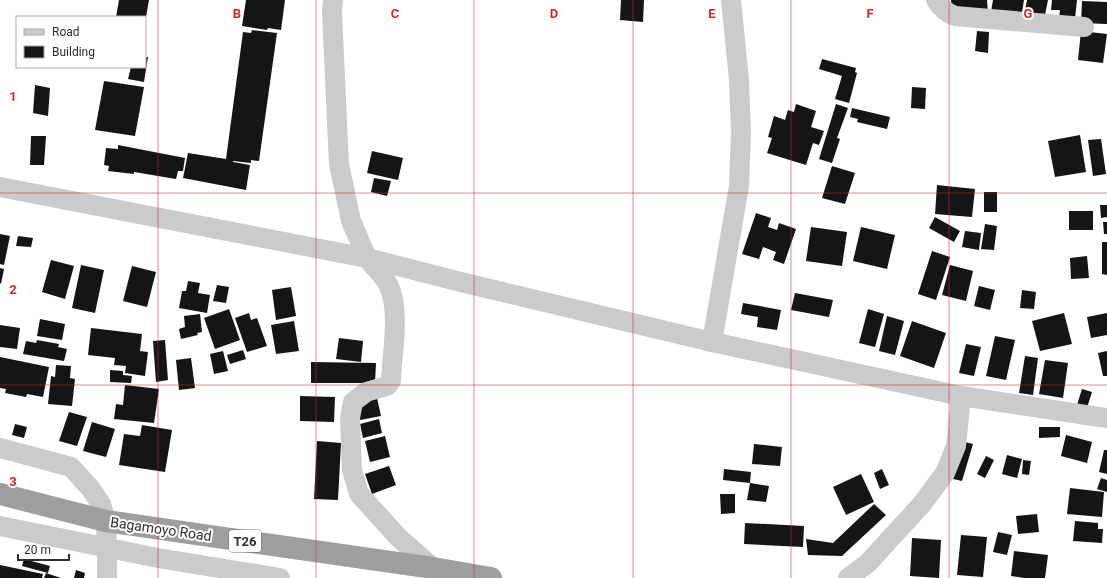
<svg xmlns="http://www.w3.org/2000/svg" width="1107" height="578" font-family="Roboto,sans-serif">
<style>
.building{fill:#151515}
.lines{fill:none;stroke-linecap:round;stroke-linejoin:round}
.minor{stroke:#cbcbcb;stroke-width:20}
.trunk{stroke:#9e9e9e;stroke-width:22}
.grid{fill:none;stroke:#d62828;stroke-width:1;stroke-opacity:0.55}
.labels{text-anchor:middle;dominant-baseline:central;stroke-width:4;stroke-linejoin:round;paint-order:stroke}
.shield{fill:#fff;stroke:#6d6d6d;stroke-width:1}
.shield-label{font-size:13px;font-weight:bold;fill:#2e2e2e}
.street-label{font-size:14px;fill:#2e2e2e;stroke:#fff}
.grid-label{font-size:13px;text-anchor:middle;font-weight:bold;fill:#d62828;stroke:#fff;stroke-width:4;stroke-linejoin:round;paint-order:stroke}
</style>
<rect width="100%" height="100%" fill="#fff"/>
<path class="building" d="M119,0h30l-3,17h-30z
M246,0h39l-4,30 -13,-2 -1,2 -25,-4z
M621,0h23l-1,22 -23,-2z
M951,0h36l1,13 -36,1z
M993,0h31l-3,19 -31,-2z
M1027,0h21l-4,20 -20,-4z
M1052,0h25l-2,19 -16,-1 1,-8h-9z
M1082,1l25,1v22l-26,-1z
M252,30l25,3 -18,128 -8,-1v3l-18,-2v1l17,3 -4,25 -63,-12 5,-25 38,6 17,-127 8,1z
M977,31l12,1 -1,21 -13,-2z
M1081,31l26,3 -4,29 -25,-3z
M145,57h3l-4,25 -16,-3 3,-12h14z
M822,59l34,9 -1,4 2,1 -8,30 -14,-4 7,-23 -23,-7z
M104,81l40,6 -9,49 -40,-6z
M35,85l15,3 -2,28 -15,-3z
M912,87l14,1 -1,21 -14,-1z
M796,104l20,7 -5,16 13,4 -5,14 -6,-2 -7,22 -39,-12 5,-15 -4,-1 6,-21 11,4 3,-10 6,2z
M836,104l12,4 -11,30 3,1 -8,24 -13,-4z
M852,108l38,9 -3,12 -30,-7 1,-3 -8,-2z
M1080,135l6,37 -31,5 -7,-36z
M31,136h15l-2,29h-14z
M1101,139l5,35 -13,2 -5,-36z
M118,145l67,13 -2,13h-5l-2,8 -42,-7v2l-26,-3 1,-5 -5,-1 2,-17 12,1z
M372,151l31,7 -5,22 -31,-7z
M832,166l23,7 -10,31 -23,-6z
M374,178l17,3 -4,15 -16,-4z
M937,185l38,4 -3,28 -37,-3z
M984,192h13v20h-13z
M1100,205h7v12l-6,1z
M1069,211h24v19h-24z
M756,213l15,5 -3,9 9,3 2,-7 17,6 -12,35 -11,-4 3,-8 -13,-5 -4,12 -17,-5z
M935,217l25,14 -6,11 -25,-14z
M1103,222h4v12h-3z
M985,224l12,2 -3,24 -13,-1z
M811,227l36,5 -5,34 -36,-5z
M861,227l34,8 -8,34 -34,-8z
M965,231l16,2 -2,17 -17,-3z
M0,234l10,2 -6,29 -4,-1z
M18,236l15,2 -2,9 -15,-1z
M1102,242h5v33l-5,-1z
M932,251l18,6 -14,43 -18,-6z
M1087,256l2,22 -18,1 -1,-21z
M51,260l23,6 -9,33 -23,-7z
M81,265l23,5 -9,43 -23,-5z
M950,265l23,6 -7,30 -24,-6z
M132,266l24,6 -9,35 -24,-6z
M0,268l4,1 -3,15 -1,-1z
M188,281l12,2 -2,10 12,2 -3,18 -28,-5 3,-17h4z
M217,285l12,2 -3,16 -13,-2z
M979,286l16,4 -5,20 -16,-4z
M291,287l5,29 -20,4 -4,-30z
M1022,290l14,2 -2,17 -14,-1z
M795,293l38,7 -4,17 -38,-7z
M743,303l38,7 -4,20 -20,-3 1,-10 -17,-3z
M229,309l11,31 -25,9 -11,-31z
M868,309l16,5 -9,33 -16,-4z
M249,313l2,7 6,-2 10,28 -20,6 -12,-34z
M1064,313l8,31 -32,7 -8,-30z
M1107,313v22l-16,3 -4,-21z
M200,314l2,18 -5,1 1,2 -17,4 -2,-10 6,-2 -1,-11z
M887,316l17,5 -9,34 -16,-4z
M40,319l25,5 -3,16 -25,-4z
M294,321l5,30 -23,3 -5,-29z
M912,321l34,12 -12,35 -34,-12z
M0,325l20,3 -3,21 -17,-2z
M91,328l51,6 -2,17 8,1 -3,24 -20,-3 1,-7 -12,-1 1,-7 -27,-3z
M995,336l20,4 -9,40 -20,-4z
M339,338l24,3 -2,21 -25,-3z
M37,340l22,4 -1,3 9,2 -3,12 -41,-7 3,-13 10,2z
M165,340l3,40 -12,2 -3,-41z
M966,344l15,3 -7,29 -15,-3z
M243,350l3,9 -16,5 -3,-9z
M223,351l5,20 -14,3 -4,-20z
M1107,351v25h-4l-5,-23z
M1025,356l13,2 -5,37 -14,-2z
M0,357l49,10 -6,30 -16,-3 -1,3 -21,-4 1,-4 -6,-1z
M191,358l4,30 -16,2 -3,-30z
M1045,360l23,3 -5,35 -24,-4z
M311,362l65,1 -1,20h-64z
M56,365l15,1 -1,12 5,1 -3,27 -24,-2 3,-28 4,1z
M110,370l13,1v4l9,1 -1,7 -21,-1z
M125,385l34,4 -5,34 -40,-4 2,-15 7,1z
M1082,389l10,3 -6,19 -10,-3z
M300,396l35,1 -1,25 -34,-1z
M377,398l4,18 -21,4 -4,-18z
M69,412l18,5 -10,29 -18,-5z
M379,419l3,14 -19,5 -3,-14z
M92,422l23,7 -9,28 -23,-6z
M15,424l12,3 -3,11 -12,-3z
M142,425l30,5 -7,42 -46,-7 5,-31 16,2z
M1039,427h21v10l-21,1z
M1066,435l26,7 -5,21 -26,-7z
M385,436l5,21 -20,5 -5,-21z
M317,441l24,2 -3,57 -24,-1z
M961,441l12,3 -11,37 -13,-3z
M754,444l28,3 -2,19 -28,-2z
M1104,450h3v24l-8,-2z
M1007,455l15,4 -5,19 -15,-4z
M986,456l8,4 -9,18 -8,-4z
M1023,460l8,1 -2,14 -7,-1z
M389,466l7,19 -24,9 -7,-20z
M724,469l27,3 -1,11 -27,-3z
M882,469l7,16 -9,4 -6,-16z
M861,474l13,28 -28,13 -13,-28z
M1101,478l6,2v12l-10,-3z
M750,483l19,3 -3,16 -19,-2z
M1070,488l34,4 -2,25 -35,-3z
M720,494h15v19l-14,1z
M874,504l12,11 -44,41 -34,-1 -2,-16 27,4z
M1037,514l2,18 -21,2 -2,-18z
M1075,521l23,2v6h5l-1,14 -29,-2z
M745,523l59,3 -1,21 -59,-3z
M998,532l14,3 -5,20 -14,-3z
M961,535l26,2 -4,40 -26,-2z
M912,538l29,2 -2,38 -29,-2z
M1014,551l34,4 -3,23h-21l-13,-2z
M24,559l26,7 -2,7 -26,-7z
M0,565l43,9 -1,4h-42z
M76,570l9,3 -1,5h-10z
M46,573l15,5h-17z"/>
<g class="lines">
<path class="minor" d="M333,0l-1,13 7,151 12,57 16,37 94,24 251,60 249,54 146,22
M936,0c5,8 10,13 19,16l129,11
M0,187l367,71c6,8 16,17 21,26 13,26 4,68 3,97l-4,5 -21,6 -13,10 -3,16 2,52 7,24 39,43 35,31
M712,342l27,-156 2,-53 -2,-53 -8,-80
M0,448l71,19 20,22 10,15 5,17 1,27v30
M0,526l158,32 122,20
M848,578l20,-15 54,-59 23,-31 11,-27 5,-50"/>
<path class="trunk" d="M0,494l106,27 327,47 58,10"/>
</g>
<path class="grid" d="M158,0v578M316,0v578M474,0v578M633,0v578M791,0v578M949,0v578M0,193h1107M0,385h1107"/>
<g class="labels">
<rect class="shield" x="229" y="530" width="32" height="22" rx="3"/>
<g class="shield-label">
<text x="245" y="541">T26</text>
</g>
<g class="street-label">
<text transform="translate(161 529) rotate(8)">Bagamoyo Road</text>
</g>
</g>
<g class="grid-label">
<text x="237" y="18">B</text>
<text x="395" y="18">C</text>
<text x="554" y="18">D</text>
<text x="712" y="18">E</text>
<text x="870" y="18">F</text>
<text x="1028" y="18">G</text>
<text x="13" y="101">1</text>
<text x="13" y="294">2</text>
<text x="13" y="486">3</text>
</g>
<rect x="16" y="16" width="130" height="52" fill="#ffffff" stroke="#ababab"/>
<rect x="24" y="29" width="20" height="6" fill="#cbcbcb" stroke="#ababab"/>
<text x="52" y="36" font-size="12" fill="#2e2e2e">Road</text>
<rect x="24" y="46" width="20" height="12" fill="#151515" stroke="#ababab"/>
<text x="52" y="56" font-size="12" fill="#2e2e2e">Building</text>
<path d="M18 554v6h51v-6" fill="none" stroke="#2e2e2e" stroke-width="2"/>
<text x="24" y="554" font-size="12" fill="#2e2e2e" stroke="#ffffff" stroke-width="3" paint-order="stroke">20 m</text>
</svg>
